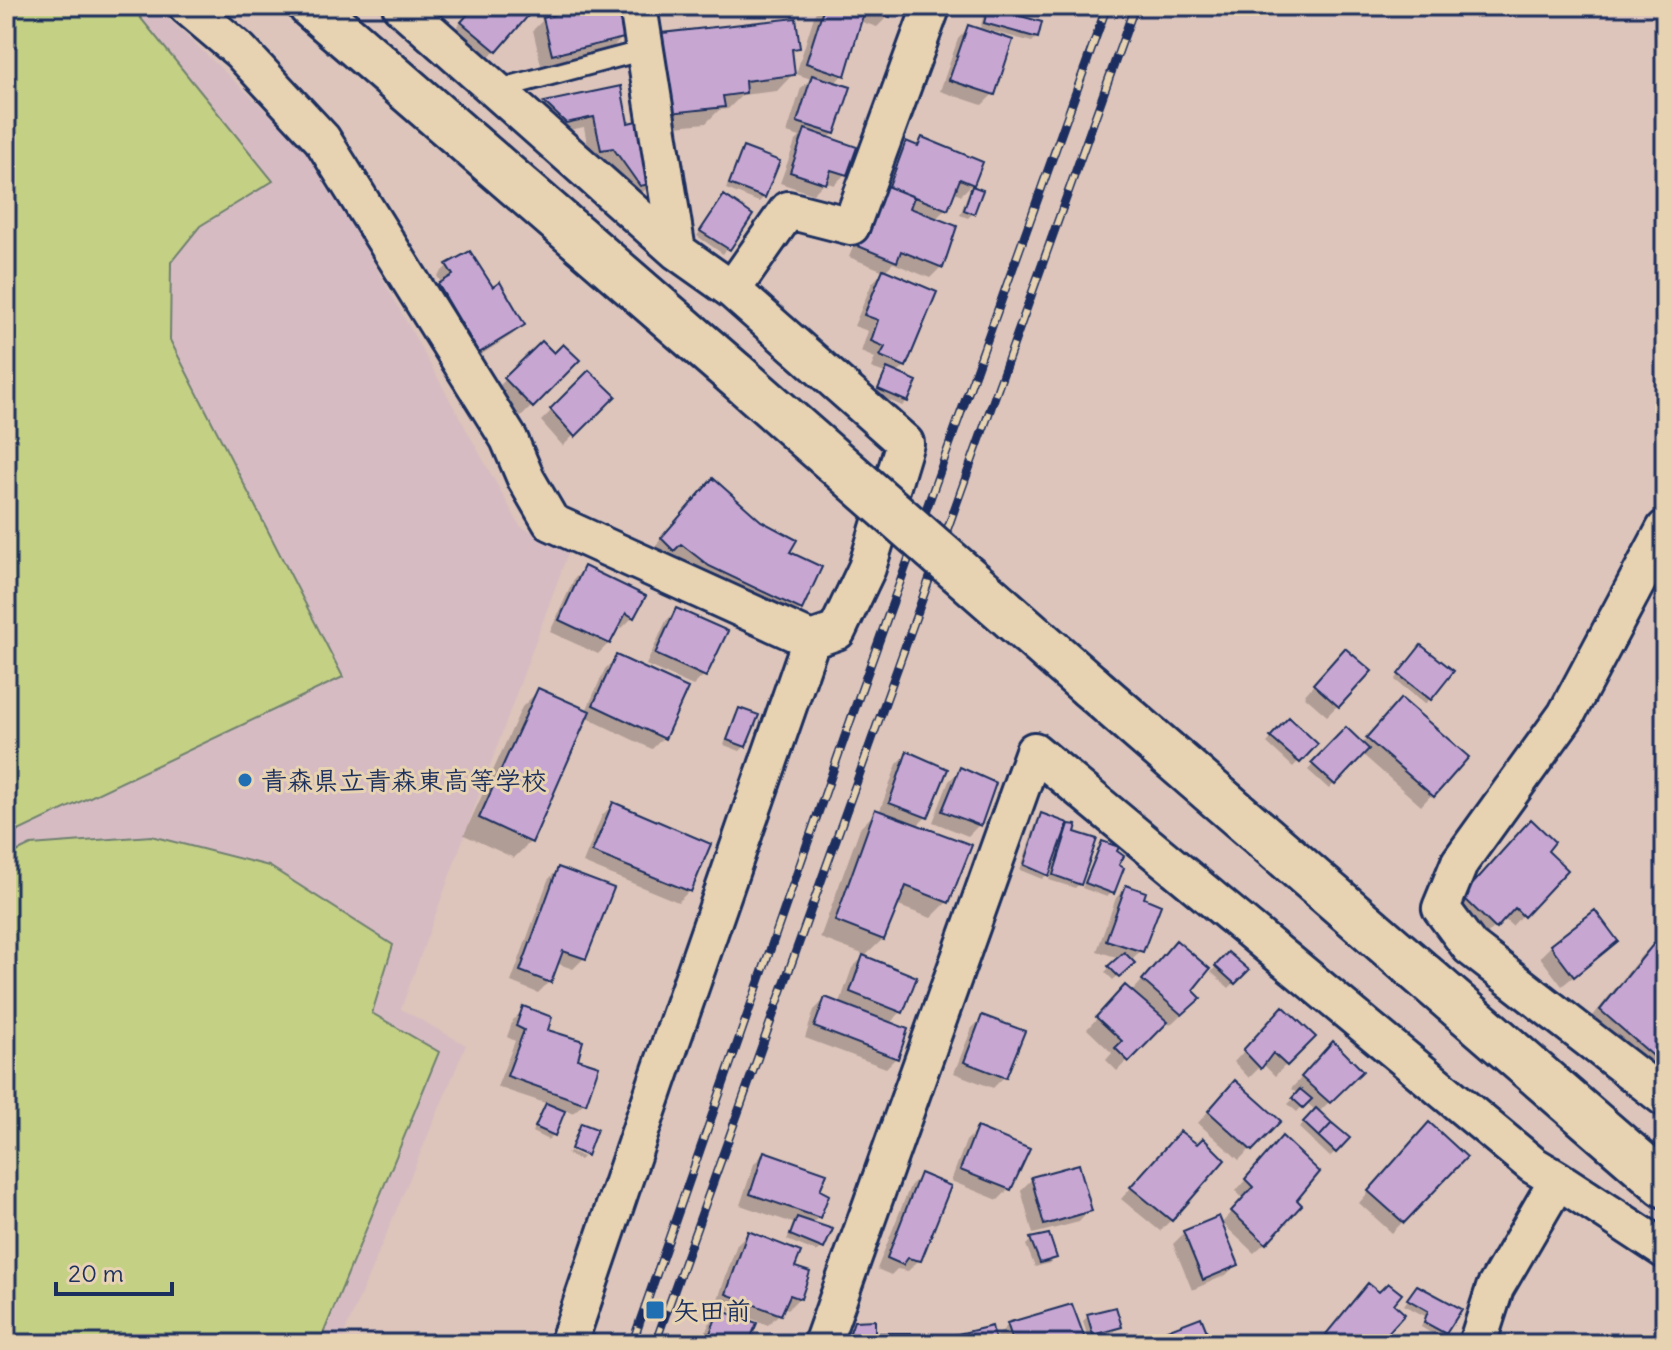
<svg xmlns="http://www.w3.org/2000/svg" width="1671" height="1350" font-family="Delius,'Klee One',sans-serif">
<style>
.built{fill:#d6bcc2}
.green{fill:#c4d084;stroke:#708071;stroke-width:2}
.shadow{fill:#0003}
.building{fill:#c7a7d2;stroke:#1b2f5e;stroke-width:2}
.lines{fill:none;stroke-linecap:round;stroke-linejoin:round}
.lane-casing{stroke:#1b2f5e;stroke-width:24}
.street-casing{stroke:#1b2f5e;stroke-width:42}
.secondary-casing{stroke:#1b2f5e;stroke-width:50}
.lane{stroke:#e7d2b1;stroke-width:18}
.street{stroke:#e7d2b1;stroke-width:36}
.secondary{stroke:#e7d2b1;stroke-width:44}
.rail-casing{stroke:#1b2f5e;stroke-width:9}
.rail{stroke:#e7d2b1;stroke-width:6;stroke-dasharray:18;stroke-linecap:butt}
.secondary-bridge-casing{stroke:#1b2f5e;stroke-width:50;stroke-linecap:butt}
.secondary-bridge{stroke:#e7d2b1;stroke-width:44}
.poi-dot{fill:#1f6fb2;stroke:#e7d2b1;stroke-width:3}
.labels{text-anchor:middle;dominant-baseline:central;stroke-width:6;stroke-linejoin:round;paint-order:stroke}
.poi-label{font-size:26px;font-weight:bold;fill:#1b2f5e;stroke:#e7d2b1;text-anchor:start}
</style>
<rect width="100%" height="100%" fill="#ddc5bb"/>
<filter id="ink" filterUnits="userSpaceOnUse"><feTurbulence type="fractalNoise" baseFrequency=".0125" numOctaves="2"/><feDisplacementMap in="SourceGraphic" scale="16" xChannelSelector="R" yChannelSelector="G"/><feConvolveMatrix kernelMatrix="1 2 1 2 8 2 1 2 1" color-interpolation-filters="sRGB"/></filter>
<g filter="url(#ink)">
<path class="built" d="M6,6h149l160,151 205,369 49,24 -168,459 65,36 -126,299h-334z"/>
<path class="green" d="M6,6h125l142,175 -73,45 -29,36 -1,78 173,337 -337,160z
M151,836l118,30 124,79 -21,68 67,39 -120,292h-313v-487l25,-12z"/>
<path class="shadow" d="M456,6h76l-37,45 -16,16 -33,-27 21,-25z
M548,6h67l7,32 -11,11 -70,16 -8,-35 9,-9 -2,-7z
M818,6h73l-3,10 -11,11 -18,-6 -16,53 -9,10v49l-6,6 17,35 -11,11 -9,-3 -12,12 -33,-11 15,-41 5,-5 -13,-4 14,-45 10,-9 -15,-5 19,-61 7,-6z
M989,9l48,28 -5,5 -52,-14 4,-14z
M968,28l25,66 -11,11 -42,-14 18,-52z
M663,35l135,12 -7,7 2,20 -16,17 -35,4 -14,14 -9,1 -13,13 -51,5 -9,-77z
M619,88l8,37 26,57 -11,11 -13,3 -28,-38 -11,2 -6,-33 -29,6 -20,-19 10,-10z
M922,139l50,45 -11,11 -8,-4 -7,17 -11,12 6,47 -11,11 -37,-15 -9,9 21,94 -8,8 10,27 -5,5 -27,-12 10,-21 -14,-5 4,-10 -14,-6 7,-21 -14,-5 18,-43 12,-12 -35,-14 24,-59 23,-43 11,-11 7,3z
M744,149l20,48 -5,5 -33,-13 13,-35z
M970,188l10,3 -7,22 -5,5 -8,-3z
M719,203l31,13 -27,38 -26,-18z
M448,265l45,25 30,34 -11,11 -44,28 -40,-66 14,-13 -5,-8z
M542,344l12,11 24,5 -57,57 -26,-27z
M589,373l24,23 -50,50 -22,-25z
M713,481l75,71 12,57 -16,17 -138,-70z
M585,568l48,49 -11,11 -4,-3 -9,18 -11,11 -48,-22 24,-53z
M677,610l27,65 -11,11 -47,-21 20,-44z
M1417,652l34,20 -26,32 -30,-24z
M616,658l47,80 -11,11 -67,-32 -55,125 -16,16 -50,-23 58,-128 17,-17 47,21 19,-42z
M1334,661l4,44 -11,11 -23,-20z
M740,710l5,36 -5,5 -16,-6 11,-30z
M1390,712l76,45 -45,49 -59,-52 -33,35 -21,-19 38,-40 15,15z
M1289,720l26,24 -22,23 -26,-24z
M908,753l18,64 -10,10 31,75 -16,16 -35,-13 -13,34 -19,18 37,55 -12,12 8,33 -11,11 -81,-30 9,-28 11,-11 14,6 13,-37 13,-13 -45,-17 40,-110 16,-16 3,1 18,-49z
M960,770l19,55 -11,11 -35,-14 16,-41z
M613,805l76,86 -11,11 -95,-39 19,-48z
M1042,815l19,20 9,-9 10,57 -5,5 -26,-8 3,-10 -10,9 -22,-9 17,-50z
M1520,832l25,19 20,19 -53,56 -9,-8 -19,20 -31,-30z
M1103,844l13,22 -4,26 -5,5 -25,-9 16,-39z
M558,869l26,89 -11,11 -17,-6 -7,19 -11,11 -27,-11 37,-102z
M1126,887l15,63 -11,11 2,2 -19,17 -8,-8 14,-14 -22,-7 19,-53z
M1665,933v152l-85,-53 62,-77z
M1616,941l-54,45 -22,-29 11,-11z
M1166,954l25,36 -4,19 -17,16 -4,-4 -49,50 -11,-11 6,-7 -25,-24 28,-30 16,-6z
M1228,954l18,16 -17,18 -18,-16z
M524,1009l51,51 9,43 -11,10 -9,-3 -11,25 -5,5 -16,-8 10,-22 6,-6 -51,-17 18,-46 -8,-4 6,-17z
M983,1017l21,60 -11,11 -39,-15 18,-45z
M1273,1020l40,17 -38,39 -12,-12 -14,14 -15,-16z
M1322,1055l38,16 -42,42 29,26 -17,18 -31,-29 17,-17 -10,-9 -9,10 -9,-8 10,-10 -7,-5z
M1224,1093l54,28 -39,39 -41,-37z
M977,1130l32,59 -11,11 -47,-19 15,-40z
M1418,1135l47,22 -73,76 -33,-30z
M1170,1144l1,76 -11,11 -39,-32z
M1271,1149l-6,94 -11,10 -32,-30 21,-24 -7,-8z
M569,1151l14,6 -3,3 -13,-6z
M764,1153l54,38v26l-6,7 10,23 -5,5 -30,-12 6,-17 -53,-18 14,-41z
M920,1176l-1,84 -11,11 -11,-2 -6,6 -14,-6 33,-83z
M1032,1179l57,32 -10,11 -46,12 -12,-44z
M748,1233l44,35 16,6 -9,24 -11,11 -5,-2 -4,7 -11,11 -52,-20 21,-61z
M1184,1233l53,31 -11,11 -34,15 -19,-46z
M1031,1240l24,18 -5,5 -15,4 -9,-22z
M1417,1288l27,45 -5,5 -18,-11 4,-11 -21,-11z
M1357,1296l34,8 -15,40h-59z
M720,1313l26,31h-45l8,-20z
M1088,1316l31,11 -5,5 -26,7 -5,-18z
M855,1323l18,12 35,9h-67l3,-9z
M1008,1325l76,19h-84l-3,-8z
M1168,1331l41,13h-53z"/>
<path class="building" d="M475,6h59v3l-37,43 -36,-30z
M551,6h66l7,32 -72,17 -9,-37 11,-3z
M824,6h21l19,6 -19,64 -39,-13z
M859,6h34l-3,11z
M988,7l54,15 -4,16 -54,-15z
M796,18l4,30 -8,1 3,26 -50,6 1,12 -23,3 2,11 -55,6 -8,-80z
M968,25l45,15 -18,55 -46,-15z
M812,75l39,12 -16,47 -38,-12z
M621,86l7,37 13,-3 14,63 -15,3 -27,-38 -12,2 -7,-33 -28,6 -22,-21z
M805,129l52,18 -10,28 -16,-5 -5,14 -36,-12z
M922,137l61,25 -9,23 -14,-6 -12,31 -59,-23 17,-46 12,5z
M743,147l37,14 -15,37 -36,-14z
M884,185l30,12 -4,11 47,18 -14,42 -42,-17 -4,11 -39,-16z
M972,186l11,4 -9,24 -10,-4z
M724,195l29,20 -23,35 -30,-19z
M470,251l23,36 7,-5 25,43 -46,28 -41,-69 15,-9 -7,-11z
M883,269l54,23 -31,75 -26,-11 5,-9 -14,-6 7,-21 -14,-5z
M542,341l12,12 9,-9 17,16 -47,48 -29,-30z
M887,368l30,13 -9,21 -30,-13z
M589,370l27,26 -41,41 -25,-28z
M713,478l48,43 36,19 -7,12 32,15 -20,43 -93,-44 -28,-22 -7,7 -13,-13z
M584,566l62,30 -12,22 -8,-5 -16,31 -51,-24z
M676,608l52,23 -22,46 -51,-23z
M1421,645l33,26 -23,29 -33,-26z
M1345,648l27,23 -33,36 -26,-23z
M616,655l72,33 -23,51 -72,-34z
M538,688l52,23 -58,132 -53,-25z
M1401,698l68,59 -35,40 -68,-59z
M739,708l20,7 -13,32 -19,-7z
M1289,717l29,27 -18,19 -30,-26z
M1346,727l23,22 -34,36 -24,-22z
M907,751l41,18 -20,49 -39,-15z
M960,767l36,16 -15,43 -39,-15z
M613,802l98,42 -20,48 -99,-40z
M875,809l97,36 -23,58 -43,-17 -22,54 -49,-19z
M1041,813l27,10 -19,53 -25,-11z
M1531,819l24,23 -7,9 20,19 -44,47 -9,-9 -19,21 -34,-33z
M1069,824l8,1 -2,7 22,7 -16,46 -28,-10z
M1102,841l17,6 -2,4 7,5 -5,9 5,3 -10,26 -29,-11z
M558,867l56,21 -28,71 -23,-8 -12,32 -31,-12z
M1126,885l20,7 -2,6 17,7 -18,47 -37,-12z
M1595,910l23,31 -44,36 -24,-32z
M1664,931h1v135l-65,-56z
M1176,940l34,29 -17,21 8,8 -19,17 -40,-35z
M1124,952l11,11 -16,14 -11,-11z
M1228,952l21,18 -14,14 -20,-18z
M863,955l54,22 -14,36 -53,-21z
M1125,985l43,37 -39,40 -14,-14 7,-7 -26,-24z
M825,997l83,32 -10,30 -84,-32z
M523,1006l29,11 -4,13 35,11 -5,18 21,7 -13,38 -79,-28 17,-46 -8,-4z
M1283,1006l33,31 -29,29 -14,-13 -12,16 -18,-19z
M982,1015l43,16 -19,47 -42,-16z
M1333,1041l30,30 -33,32 -29,-26z
M1235,1080l46,41 -29,30 -44,-40z
M1300,1089l12,10 -9,9 -11,-10z
M546,1103l19,8 -10,25 -20,-9z
M1316,1108l16,15 -13,14 -16,-15z
M1429,1122l38,35 -63,66 -36,-32z
M581,1123l16,6 -10,27 -16,-7z
M1332,1123l18,15 -14,15 -17,-16z
M977,1127l53,22 -19,41 -51,-20z
M1180,1131l17,13 6,-6 22,22 -53,61 -42,-34z
M1282,1136l38,36 -23,28 5,5 -36,39 -35,-33 22,-24 -8,-8z
M764,1151l63,22 -7,17 9,5 -9,23 -70,-24z
M1079,1164l13,47 -48,14 -13,-48z
M920,1173l31,13 -30,75 -13,-3 -5,7 -16,-7z
M1219,1216l20,49 -36,15 -20,-49z
M797,1217l36,12 -9,20 -34,-14z
M748,1231l53,21 -6,15 15,5 -9,27 -11,-4 -9,20 -55,-21z
M1049,1234l8,24 -17,5 -10,-25z
M1368,1283l11,9 9,-9 14,11 -8,10 11,10 -27,30h-39l-13,-10z
M1417,1285l45,24 -16,25 -22,-12 4,-11 -21,-12z
M1072,1304l15,40h-73l-7,-21z
M1116,1307l6,20 -29,8 -6,-21z
M719,1310l38,13 -9,21h-42z
M1201,1317l11,27h-40l-5,-14z
M875,1320v13h36l-1,11h-64l8,-23z
M992,1326l4,18h-80z
M594,1335l23,9h-26z"/>
<g class="lines">
<defs>
<path id="lane" d="M495,90l150,-40"/>
<path id="street" d="M187,6l53,45 82,88 187,300 17,40 25,43 260,118 26,-9 30,-63 38,-125 -173,-153 -55,-39 -276,-245
M638,6l39,245
M732,290l56,-80 63,16 80,-218 -1,-2
M1665,529l-99,186 -106,147 -19,46 29,39 195,151
M568,1344l89,-262 154,-442
M822,1344l212,-593 499,414 25,15 107,70
M1477,1344l18,-56 63,-108"/>
<path id="secondary" d="M311,6l425,369
M1090,686l575,499"/>
</defs>
<use href="#lane" class="lane-casing"/>
<use href="#street" class="street-casing"/>
<use href="#secondary" class="secondary-casing"/>
<use href="#lane" class="lane"/>
<use href="#street" class="street"/>
<use href="#secondary" class="secondary"/>
<defs>
<path id="rail" d="M632,1344l225,-642 250,-696
M655,1344l480,-1338"/>
</defs>
<use href="#rail" class="rail-casing"/>
<use href="#rail" class="rail"/>
<defs>
<path id="secondary-bridge" d="M736,375l354,311"/>
</defs>
<use href="#secondary-bridge" class="secondary-bridge-casing"/>
<use href="#secondary-bridge" class="secondary-bridge"/>
</g>
</g>
<g class="poi-dot">
<circle cx="245" cy="780" r="8"/>
<rect x="645" y="1300" width="20" height="20" rx="4"/>
</g>
<g class="labels">
<g class="poi-label">
<text x="261" y="780">青森県立青森東高等学校</text>
<text x="673" y="1310">矢田前</text>
</g>
</g>
<rect width="1671" height="1350" fill="none" stroke="#e7d2b1" stroke-width="32"/>
<rect x="16" y="16" width="1639" height="1318" fill="none" stroke="#1b2f5e" stroke-width="3" filter="url(#ink)"/>
<path d="M56 1282v12h116v-12" fill="none" stroke="#1b2f5e" stroke-width="4"/>
<text x="68" y="1282" font-size="24" fill="#1b2f5e" stroke="#e7d2b1" stroke-width="6" paint-order="stroke">20 m</text>
</svg>
